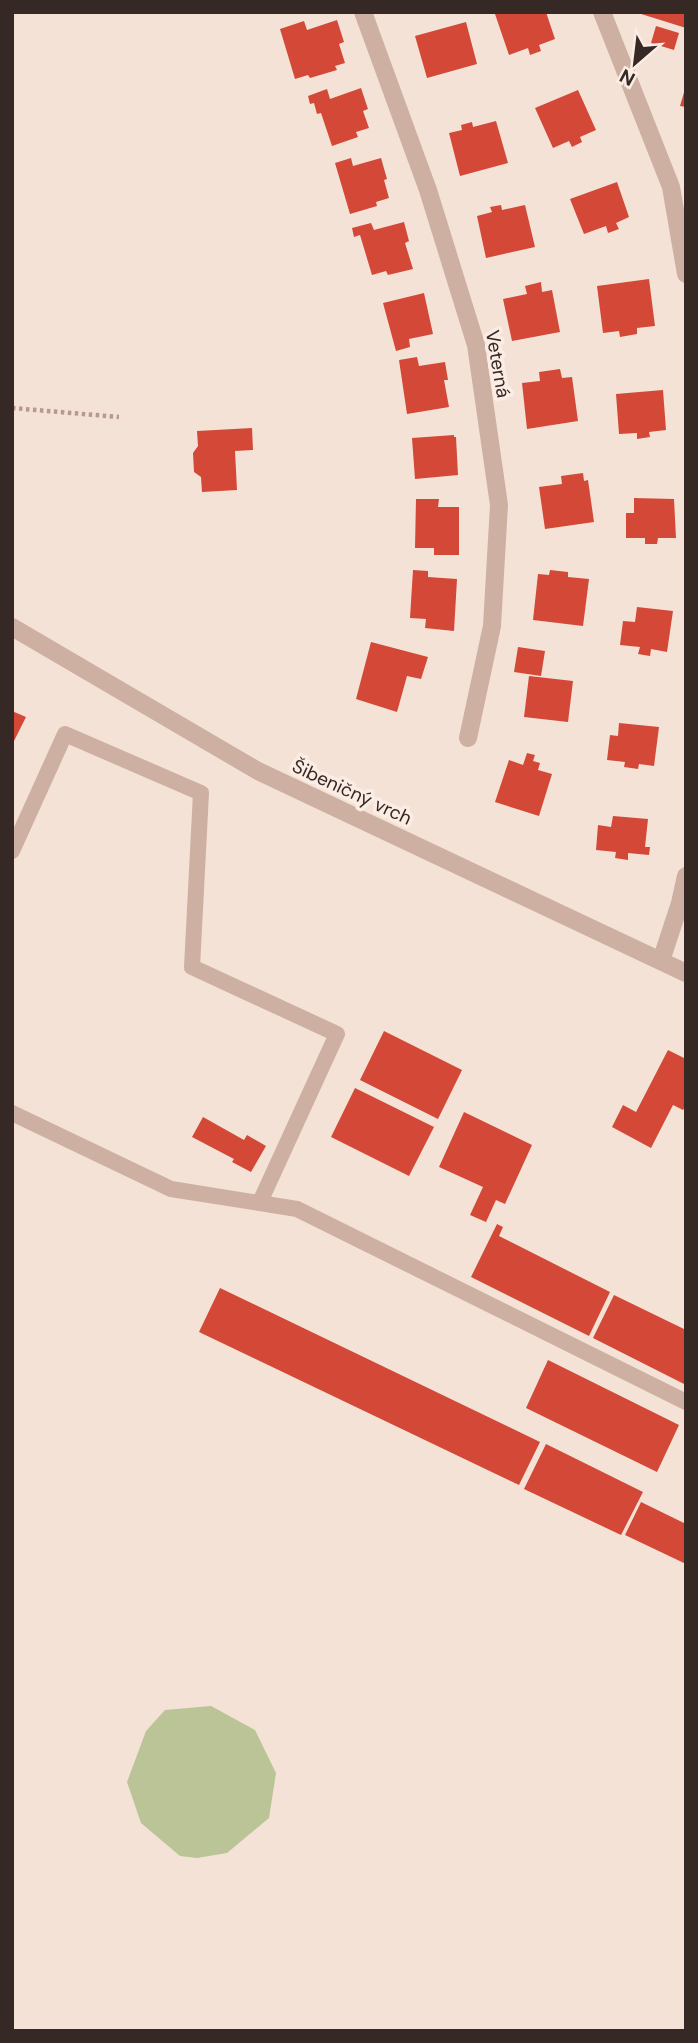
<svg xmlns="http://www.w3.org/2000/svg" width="698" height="2043" font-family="'DM Sans',sans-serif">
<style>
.green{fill:#bac496}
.building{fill:#d34836}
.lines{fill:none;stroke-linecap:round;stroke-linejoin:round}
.path{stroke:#b89a8c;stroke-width:4.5;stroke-dasharray:3.5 3.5;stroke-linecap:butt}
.lane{stroke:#cdb0a2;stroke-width:16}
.street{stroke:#cdb0a2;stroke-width:18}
.labels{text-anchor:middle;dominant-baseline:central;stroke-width:7;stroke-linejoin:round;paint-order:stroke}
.street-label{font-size:19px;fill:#362825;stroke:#fbede4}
</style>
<rect width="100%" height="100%" fill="#f4e2d7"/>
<path class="green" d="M211,1706l44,24 21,43 -7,45 -42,35 -30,5 -17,-2 -39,-33 -14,-41 19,-51 19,-21z"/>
<path class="building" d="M499,12h47l9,27 -16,6 2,6 -11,4 -2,-7 -19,7 -14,-41z
M638,12h48v16l-48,-15z
M337,20l7,22 -5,2 6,19 -10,3 2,4 -27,8 -2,-3 -13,4 -15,-50 24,-8 3,9z
M466,22l11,42 -50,14 -12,-42z
M656,26l23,7 -5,17 -23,-7z
M361,88l7,21 -5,2 6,17 -13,4 2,5 -26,9 -11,-33 -4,1 -3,-11 -4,1 -2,-8 19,-7 3,10z
M685,89h1v18l-6,-1z
M578,90l18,40 -16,7 2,5 -10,5 -3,-6 -16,7 -18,-40z
M496,121l12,42 -48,13 -11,-43 13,-3 -1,-5 11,-3 1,5z
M351,158l2,8 28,-8 6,21 -3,1 5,18 -13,4 1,4 -27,8 -15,-51z
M617,182l12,35 -13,6 3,6 -11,4 -2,-7 -22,8 -14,-35z
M501,205l1,5 23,-5 10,42 -49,11 -9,-42 15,-4 -2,-5z
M404,222l5,19 -4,2 8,26 -25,6 -2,-4 -14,4 -12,-40 -6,2 -2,-9 19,-5 3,7z
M649,279l6,47 -18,2v6l-17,3 -1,-6 -16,2 -6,-47z
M541,282l1,10 10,-2 8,42 -48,9 -9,-42 24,-5 -2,-8z
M424,293l9,41 -24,5 1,8 -14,4 -13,-48z
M417,357l2,9 26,-4 3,18h-4l5,27 -42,7 -8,-54z
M560,369l2,9 10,-1 6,44 -51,8 -5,-46 18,-2 -1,-9z
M663,390l3,40 -17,2 1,5 -13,2v-6l-18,1 -3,-40z
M252,428l1,22 -18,1 2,39 -35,2 -1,-15 -7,-5 -1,-19 5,-7 -1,-15z
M454,435v2h2l2,38 -43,4 -3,-41z
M583,473l1,8 4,-1 6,42 -49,7 -6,-42 23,-3 -1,-8z
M634,498l40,1 2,39h-18l-1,6h-12v-6h-19v-25h8z
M416,499h23l-1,8h21v48h-25v-7h-19z
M413,570l15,1v6l29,2 -3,52 -29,-3 1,-9 -16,-1z
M550,570l18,2v5l21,2 -6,47 -50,-6 5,-46 11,1z
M637,607l36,4 -6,41 -16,-3 -1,7 -12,-2 2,-7 -20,-2 3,-24 12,1z
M371,642l57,15 -7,22 -14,-3 -10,36 -41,-13z
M518,647l27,4 -4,25 -27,-4z
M529,676l44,5 -5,41 -44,-5z
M12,711l14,6 -14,28z
M619,723l40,4 -5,39 -15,-2 -1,5 -14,-2 1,-5 -18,-2 3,-25 8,1z
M527,753l8,2 -2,6 7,2 -2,7 14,4 -13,42 -44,-14 14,-42 14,5z
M613,816l35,3 -3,28h5l-1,8 -21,-2v7l-13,-2 1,-6 -20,-2 2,-25 13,2z
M384,1031l78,39 -24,49 -78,-39z
M668,1050l18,9v46l-3,5 -10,-5 -22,43 -39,-21 11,-22 13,7z
M355,1088l79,39 -25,49 -78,-39z
M464,1112l68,33 -27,59 -9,-4 -10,22 -16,-7 13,-28 -44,-20z
M203,1117l41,23 3,-5 19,11 -15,26 -19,-10 2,-3 -42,-22z
M497,1224l6,3 -4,9 111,56 -21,44 -118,-59z
M220,1288l320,154 -21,43 -320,-153z
M614,1295l72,35v55l-93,-47z
M548,1360l131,65 -22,47 -131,-64z
M546,1444l97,48 -22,43 -97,-46z
M641,1502l45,22v40l-61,-29z"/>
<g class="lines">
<path class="path" d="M12,408l107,9"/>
<path class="lane" d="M12,851l53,-117 136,59 -9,174 145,67 -77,168
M12,1113l159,76 126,20 389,193"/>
<path class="street" d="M363,12l65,178 48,155 23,160 -7,121 -24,112
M602,12l69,175 15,87
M12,627l246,144 428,202
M661,961l19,-58 6,-27"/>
</g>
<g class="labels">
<g class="street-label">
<text transform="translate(498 364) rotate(80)">Veterná</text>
<text transform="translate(352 792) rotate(25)">Šibeničný vrch</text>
</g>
</g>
<rect width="698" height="2043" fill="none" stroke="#362825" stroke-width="28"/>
<g transform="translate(635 63) rotate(208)" stroke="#fbede4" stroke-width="5" paint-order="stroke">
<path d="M0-5L12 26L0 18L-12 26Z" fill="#362825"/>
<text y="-10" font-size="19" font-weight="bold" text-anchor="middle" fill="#362825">N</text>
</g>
</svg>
